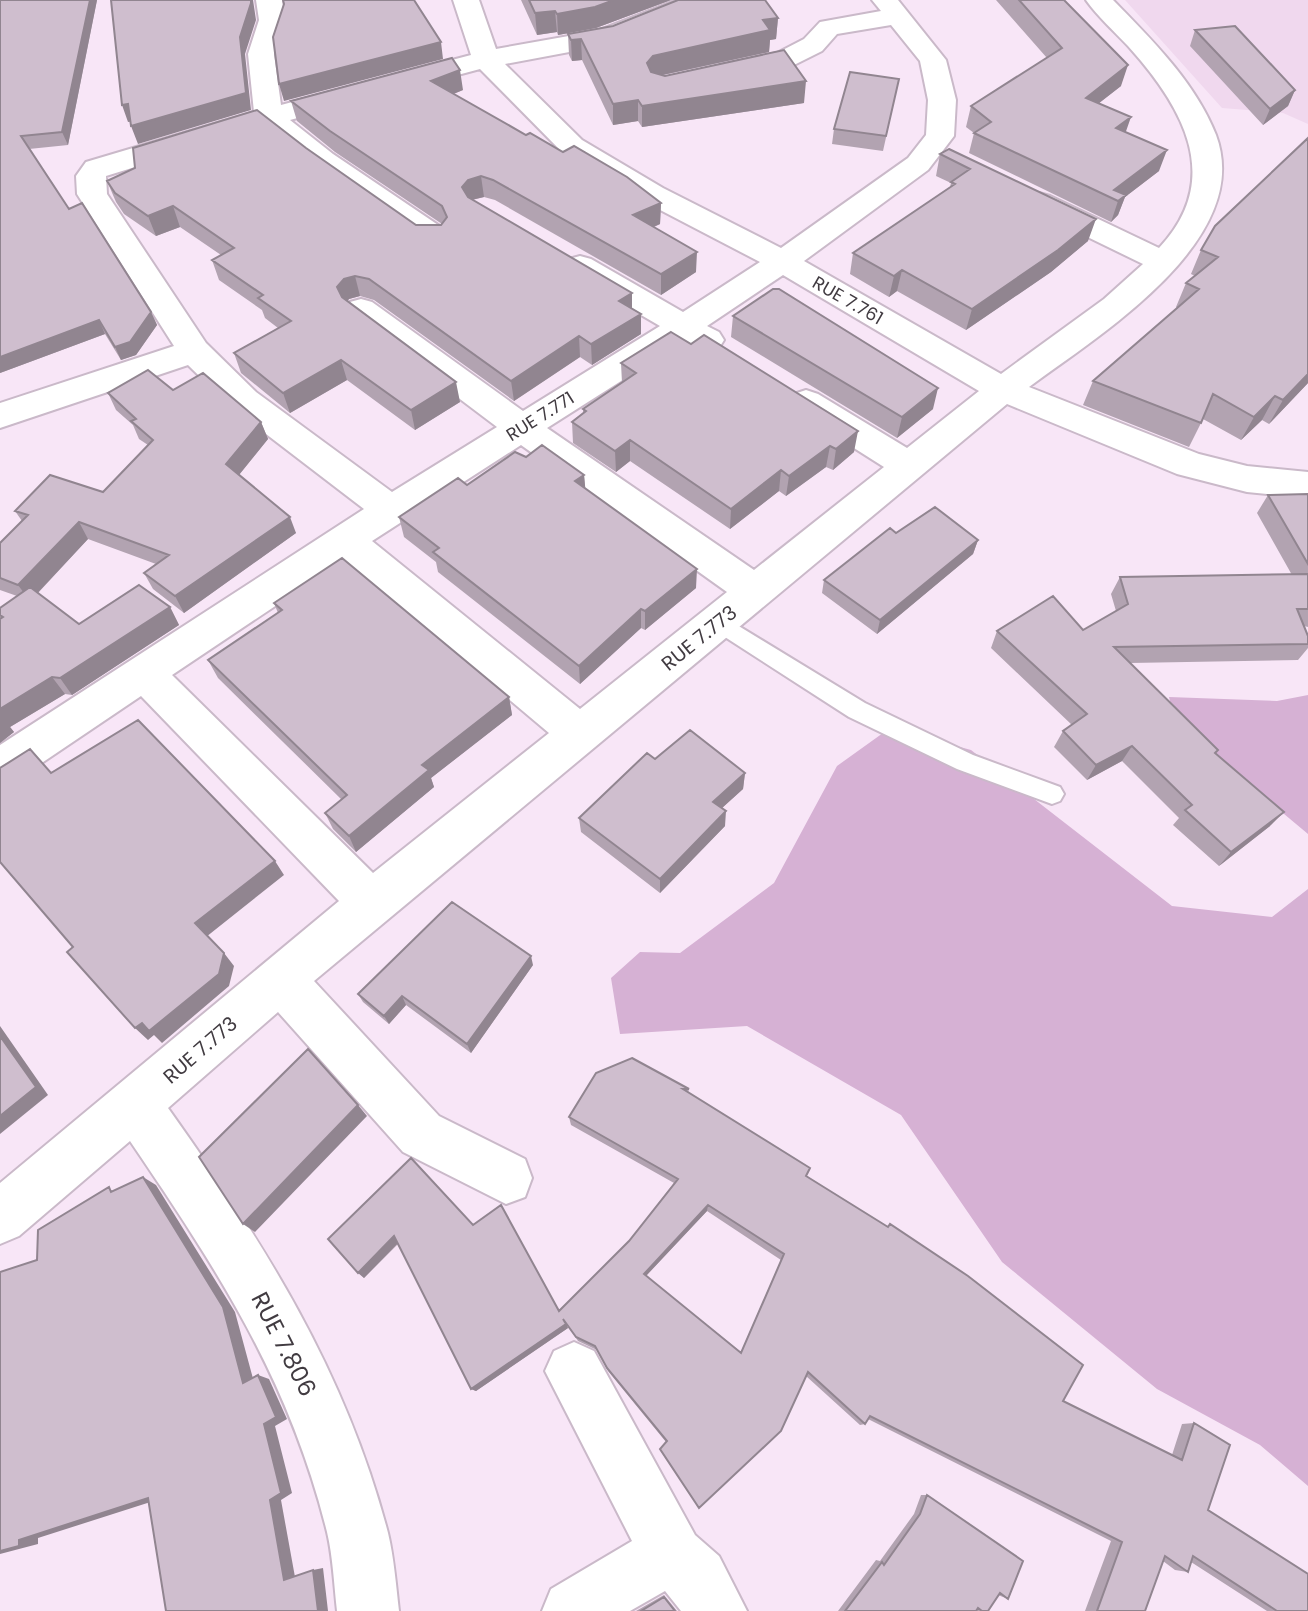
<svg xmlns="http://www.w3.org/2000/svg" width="1308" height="1611" font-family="Poppins,sans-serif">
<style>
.built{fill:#f0d8ee}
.green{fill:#d6b1d4}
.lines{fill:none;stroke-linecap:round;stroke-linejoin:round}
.service-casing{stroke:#cab9c9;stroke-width:4}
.minor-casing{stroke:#cab9c9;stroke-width:4}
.service{fill:#fff;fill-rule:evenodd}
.minor{fill:#fff;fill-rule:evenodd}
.wall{fill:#b2a3b1;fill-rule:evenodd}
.shaded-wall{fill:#918590}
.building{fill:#cfbece;stroke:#918590;stroke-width:2;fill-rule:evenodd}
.labels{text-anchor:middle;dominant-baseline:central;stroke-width:6;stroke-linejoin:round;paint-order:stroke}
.far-street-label{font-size:18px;fill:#413b41;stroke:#fff}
.street-label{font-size:20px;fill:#413b41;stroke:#fff}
.near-street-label{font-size:24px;fill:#413b41;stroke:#fff}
</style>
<rect width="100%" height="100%" fill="#f8e6f7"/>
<path class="built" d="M1125,0h183v124l-25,-11 -61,-5z"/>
<path class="green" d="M1308,695v139l-133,-111 -6,-26 108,4z
M890,728l81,22 201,156 100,11 36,-28v597l-48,-41 -103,-56 -155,-127 -101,-147 -154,-89 -127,8 -9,-56 29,-26 40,1 94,-70 63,-117z"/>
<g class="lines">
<defs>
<path id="service" d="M719,614l146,89 108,52 87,32 4,7 -4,7 -8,3 -95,-35 -108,-52 -138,-89 -3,-6 3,-6z"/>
<path id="minor" d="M256,0h26l3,20 -11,34 7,51 190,-50 -18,-55h26l17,49 101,-18 80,-31h36l-4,5 -97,39 -107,20 77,76 81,48 118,60 127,-90 18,-23 2,-35 -8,-39 -29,-36 -54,9 -15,17 -28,14 -64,14 -10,-2 -3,-6 3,-6 57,-12 27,-14 16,-17 61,-11 -9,-11h26l48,60 10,40 -2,36 -26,34 -124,91 197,113 103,-75 39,-35 -115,-56 -4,-6 4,-6 11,-3 11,3 109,52c66,-70 23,-142 -31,-202 -14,-15 -30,-29 -42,-46h27c39,40 82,82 103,135 39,105 -117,200 -187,252l170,67 48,12 61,6v26l-61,-6 -70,-18 -170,-70 -693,577 125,135 86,43 7,19 -7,19 -19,7 -103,-52 -125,-140 -110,96c96,135 177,262 220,425 6,25 8,52 11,78h-62c-3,-26 -4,-54 -10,-79 -38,-153 -110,-263 -197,-391l-111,95 -19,8v-61l339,-282 -198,-205 -126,85 -15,5v-41l364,-236 -132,-101 -44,-43 -188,63v-25l174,-57 -97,-152 -1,-18 10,-14 168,-50 -6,-58 11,-34zM480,69l82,83 79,48 119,62 -77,50 -92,-53 -11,-3 -11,3 -5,7 5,7 91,53 -137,85 -151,-109 -11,-3 -11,3 -5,7 5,7 147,111 -105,65 -136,-100 -50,-49 -99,-149 -1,-18 158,-49 49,39 109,77 11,2 11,-2 4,-7 -4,-7 -111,-75 -43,-34zM783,275l196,116 -72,57 -89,-54 -12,-4 -12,4 -5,8 5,8 90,57 -130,103 -207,-142 137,-87 23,10 12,-3 5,-8 -5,-8 -12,-6zM521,445l206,147 -147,117 -208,-168zM344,560l205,173 -176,140 -201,-198z
M574,1342l20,9 101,184 24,21 28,55h-66l-16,-20 -35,20h-88l9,-22 81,-48 -87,-170 9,-20z"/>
</defs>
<use href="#service" class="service-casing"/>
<use href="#minor" class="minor-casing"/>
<use href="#service" class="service"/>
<use href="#minor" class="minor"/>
</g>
<path class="wall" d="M0,0h97l-29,145 -39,4 40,60 82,103 6,13 -21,30 -15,5 -16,-26 -105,39z
M521,0h150l-75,28 -38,7 -1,-3 -20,3z
M996,0h68l57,86 -22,17 60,68 -34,26 -7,18 -7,7 -142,-69 5,-20 -8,-6 5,-21 76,-48z
M778,18l-2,21 -6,1 -1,12 -106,23 141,28 -162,24 -4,-6 -25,4 -31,-65 -10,1 -3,-6 -1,-21z
M1195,30l100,60 -7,16 -25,19 -73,-79z
M899,79l-16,72 -51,-7 2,-15z
M463,90l-10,4 73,41 37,17 98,51 -1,21 -6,3 42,45 -35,23 -166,-95 -11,-3 -12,3 169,114v20l-49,31 -12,-8 -66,44 -140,-101 -14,-4 -11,3 -2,2 113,101 -45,28 -68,-50 -57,33 -49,-40 -7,-20 44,-25 -13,-10 -3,-8 -43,-30 -7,-20 9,-5 -41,-28 -24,9 -32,-22 -8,-12 -9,-21 199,-33 110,77h25l1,-1 -107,-72 -38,-31 -6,-20z
M1308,138v245l-39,41 -7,-4 -21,20 -38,-21 -14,28 -106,-42 10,-24 84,-73 -1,-1 10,-24 9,-7 -4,-2 10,-24z
M949,149l139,92 -37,31 -85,58 -69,-39 -8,6 -39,-23 3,-21 97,-66 1,-4 -15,-7 4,-22z
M733,316l200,93 -36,29 -166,-101z
M621,363l233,89 -21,18 -7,-3 -40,29 -7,-5 -49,38 -100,-68 -14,11 -43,-29 -1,-21 11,-9v-4l39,-26z
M173,390l88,32 7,17 -29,36 57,58 -112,80 -31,-24 -9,-16 12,-9 -68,-25 -50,54 41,31 91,-17 9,18 -107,70 -7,-1 -55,33 4,5 -14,11v-135l17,-12 -17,-6v-47l22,-22 -7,-10 88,-19 45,-47 -9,-6 -6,-14 -17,-15 -8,-17z
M526,457l58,18 1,13 111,100 -51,42 -4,-2 -61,56 -142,-112 -2,-10 -32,-25 -5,-20z
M1308,494v133l-4,-1 4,10v12l-10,12 -168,3 85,90 55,73 -51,40 -46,-41 6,-7 -57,-57 -35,19 -33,-33 9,-16 9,-6 -81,-77 6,-17 86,-1 33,-19 -5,-17 9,-17 172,-2 -35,-62 11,-18z
M896,533l82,7 -5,14 -96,80 -55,-41 2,-13z
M274,603l235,94 3,18 -81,63 3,9 -78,65 -23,-23 -8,-16 17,-13 -124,-122 -10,-18 70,-47z
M655,759l90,14 -2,16 -21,19 3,18 -65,67 -79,-61 -2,-14z
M533,965l-62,88 -65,-48 -17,19 -26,-22 -5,-8z
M689,1089l-1,4 118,83 81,51 3,-3 173,177 109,54 10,-31 12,-1 14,87 100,101h-41l-76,-49 -3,10 -13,-2 -12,-9 -18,50h-60l26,-70 -243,-122 -3,5 -5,1 -54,-49 -107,132 -1,-1 -38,-57 6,-8 -58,-71 -11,-21 -19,-9 -12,-18 2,5 -92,63 -5,-2 -73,-145 -34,34 -36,-39 145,-14 86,86 70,-70 45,-58 -103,-58 -2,-8zM707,1211l74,49 -40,92 -95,-76z
M921,1495h6l81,104 -10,-4 -10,16h-150l38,-51 4,1 34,-47z
M664,1595l13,16h-41z"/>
<path class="shaded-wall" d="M90,0h7l-29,145 -6,-13z
M251,0h2l3,20 -11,34 6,56 -113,34 -7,-18 109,-89z
M614,0h57l-75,28 -38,7 -1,-21z
M555,11l2,21 -20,3 -2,-22z
M778,18l-2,21 -6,1 -1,12 -116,25 -6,-14 6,-7 110,-36z
M581,39l1,21 -10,1 -1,-21z
M441,42l2,17 -159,42 -5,-17z
M1128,65l-7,21 -41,32 6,-20z
M460,70l3,20 -29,12 -3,-21z
M806,81l-2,22 -162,24v-21z
M1295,90l-7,16 -25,19 7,-16z
M638,100v21l-25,4v-21z
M128,104l7,17 -7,1 -6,-17z
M1131,117l-7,20 -8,-9z
M1167,150l-8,21 -34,26 -7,18 -7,7 7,-21 -4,-11z
M481,176l3,21 -13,3 -5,7 -4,-20 6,-7z
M661,203l-1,21 -26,11 -1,-20z
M173,206l7,21 -24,9 -8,-20z
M1096,219l-8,22 -37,31 -85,58 6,-21z
M697,252l-1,20 -35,23v-21z
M902,270l-5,21 -8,6 5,-21z
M355,276l5,20 -11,3 -6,8 -6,-20 7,-8z
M632,293v20l-13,-12z
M151,312l6,13 -21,30 -15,5 -6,-13z
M641,314v20l-49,31 -1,-21z
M99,320l6,14 -105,39v-16z
M579,336l1,21 -66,44 -3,-20z
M341,360l6,20 -57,33 -7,-20z
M1308,374v9l-39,41 14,-24z
M456,382l4,20 -45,28 -4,-20z
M938,388l-5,21 -36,29 5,-21z
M1275,396l-13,24 -21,20 13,-23z
M261,422l7,17 -34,42 -8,-17z
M858,431l-4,21 -21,18 3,-21z
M630,440v21l-14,11 -1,-21z
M830,446l-4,21 -40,29 3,-20z
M781,470l-2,21 -49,38 1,-20z
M584,475l2,20 -11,-14z
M290,517l6,16 -112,80 -9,-17z
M79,522l9,17 -58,62 -12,-16z
M978,540l-5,14 -96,80 3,-14z
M697,569l-1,19 -51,42v-19z
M170,607l9,18 -107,70 -12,-17z
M641,609v19l-61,56 -1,-18z
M52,677l13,17 -55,33 4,5 -14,11v-34z
M509,697l3,18 -81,63 3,9 -78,65 -7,-16 73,-71z
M1132,746l-10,15 -35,19 9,-15z
M745,773l-2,16 -31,28 1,-15z
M726,811l-1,15 -65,67v-14z
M1284,812l-14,14 -51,40 12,-14z
M275,861l9,14 -78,62 -11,-14z
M224,953l10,13 -5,20 -67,57 -8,-8 -6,5 -13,-12z
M531,956l2,9 -62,88 -4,-9z
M402,996l4,9 -17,19 -5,-8z
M0,1026l48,69 -48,39z
M358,1105l9,11 -112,116 -12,-8z
M143,1177l13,8 79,127 20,74 -12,-3z
M708,1205l-1,6 -63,67v-4z
M394,1236l5,6 -35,36 -6,-5z
M566,1324l2,4 -92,63 -5,-2z
M258,1375l11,4 18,40 -12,7 17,67 -11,7 14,77 -11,3 -14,-80z
M148,1498h15l-125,40v6l-38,10v-3l19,-11z
M323,1568l5,43h-10l-5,-41z"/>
<path class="building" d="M0,0h90l-28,132 -41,4 48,73 13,-6 69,109 -21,30 -15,5 -16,-27 -99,37z
M111,0h140v3l-11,34 6,56 -115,33 -3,-22 -6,1z
M283,0h131l27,42 -162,42 -6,-47 11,-33z
M529,0h85l-19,7 -38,7 -2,-3 -20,2z
M678,0h87l13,18 -15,2 7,10 -117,26 -6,7 4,9 14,4 119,-26 22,31 -164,25 -4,-6 -25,4 -32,-65 -10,1 -3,-6 45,-8z
M1019,0h45l64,65 -42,33 45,19 -15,11 51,22 -53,40 12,5 -8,6 -144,-68 17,-11 -20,-16 91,-58z
M1235,26l60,64 -25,19 -75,-79z
M452,58l8,12 -29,11 95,54 4,-2 33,19 11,-6 53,31 34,26 -28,12 64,37 -36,22 -168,-94 -12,-4 -13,4 -6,7 6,10 164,96 -13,8 22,13 -50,30 -12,-8 -68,45 -142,-102 -14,-3 -11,3 -7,8 5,10 114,85 -45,28 -70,-50 -58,33 -49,-40 57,-32 -33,-23 5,-3 -51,-35 22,-12 -61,-42 -25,10 -33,-23 -8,-12 28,-13 -2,-20 124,-38 49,38 110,77h25l6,-8 -5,-11 -112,-75 -39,-30z
M850,72l49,7 -13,57 -52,-7z
M1308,138v236l-25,26 -8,-4 -21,21 -41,-23 -12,29 -108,-42 106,-92 -13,-6 32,-26 -17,-7 14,-24z
M949,149l147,70 -38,31 -86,59 -70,-39 -8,6 -41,-23 102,-69 -4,-2 19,-13 -30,-15z
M773,289h6l159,99 -36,29 -169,-101z
M671,332l20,12 13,-9 154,96 -22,18 -6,-3 -41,30 -8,-6 -50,39 -101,-69 -15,11 -43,-29 14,-11 -3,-2 53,-36 -15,-10z
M148,370l25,20 30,-17 58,49 -35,42 64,53 -115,79 -31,-23 25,-18 -90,-33 -61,63 -18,-7v-35l28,-28 -13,-4 35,-36 53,17 50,-52 -22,-19 5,-2 -28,-26z
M542,445l42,30 -9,6 122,88 -52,42 -4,-2 -62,57 -146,-114 6,-4 -40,-31 59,-39 9,7 48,-33 11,5z
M1308,494v70l-40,-69z
M935,507l43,33 -98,80 -56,-40 66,-52 6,5z
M342,558l167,139 -87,68 7,5 -80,66 -24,-23 22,-18 -139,-135 74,-50 -8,-7z
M1308,574v35h-11l11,27v8l-194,3 104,103 -3,3 69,59 -53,40 -46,-42 7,-5 -60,-59 -36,19 -33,-34 24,-17 -90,-83 56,-35 30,34 45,-26 -8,-27z
M139,585l31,22 -110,71 -8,-1 -52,32v-90l3,-2 -3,-2v-7l30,-21 49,37z
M138,720l137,141 -80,62 29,30 -5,21 -70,57 -7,-8 -7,5 -68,-76 6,-5 -73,-85v-94l30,-19 21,24z
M690,730l55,43 -32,29 13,9 -66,68 -81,-61 68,-65 8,6z
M452,902l79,54 -64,88 -65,-48 -18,20 -26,-22z
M0,1036l36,51 -36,29z
M308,1049l50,56 -115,119 -44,-67z
M632,1058l57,31h-6l127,79 -4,8 82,51 2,-3 78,52 115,89 -20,36 119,59 12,-37 36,22 -22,65 100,64v37h-31l-84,-55 -5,16 -23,-16 -20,55h-48l25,-69 -252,-126 -5,8 -57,-52 -27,59 -82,77 -39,-59 7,-8 -60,-73 -12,-22 -19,-9 -13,-18 3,5 -95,65 -77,-153 -36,37 -30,-34 83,-81 62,67 28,-20 58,106 70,-70 49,-62 -109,-62 27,-44zM708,1205l76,49 -43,99 -97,-79z
M143,1177l80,130 20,76 15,-8 18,42 -12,7 17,69 -11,7 14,80 29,-10 5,41h-152l-18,-113 -129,42v6l-19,5v-279l37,-12 1,-30 71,-43 2,5z
M927,1495l96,66 -15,38 -8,-6 -12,18h-6l-4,-3 -2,3h-131l37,-49 2,3 36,-51z
M664,1597l11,14h-34z"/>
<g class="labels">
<g class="far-street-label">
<text transform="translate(848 300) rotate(30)">RUE 7.761</text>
<text transform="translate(540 416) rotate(-32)">RUE 7.771</text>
</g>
<g class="street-label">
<text transform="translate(699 638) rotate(-39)">RUE 7.773</text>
<text transform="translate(200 1050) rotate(-41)">RUE 7.773</text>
</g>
<g class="near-street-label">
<text transform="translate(284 1344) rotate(63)">RUE 7.806</text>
</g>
</g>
</svg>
